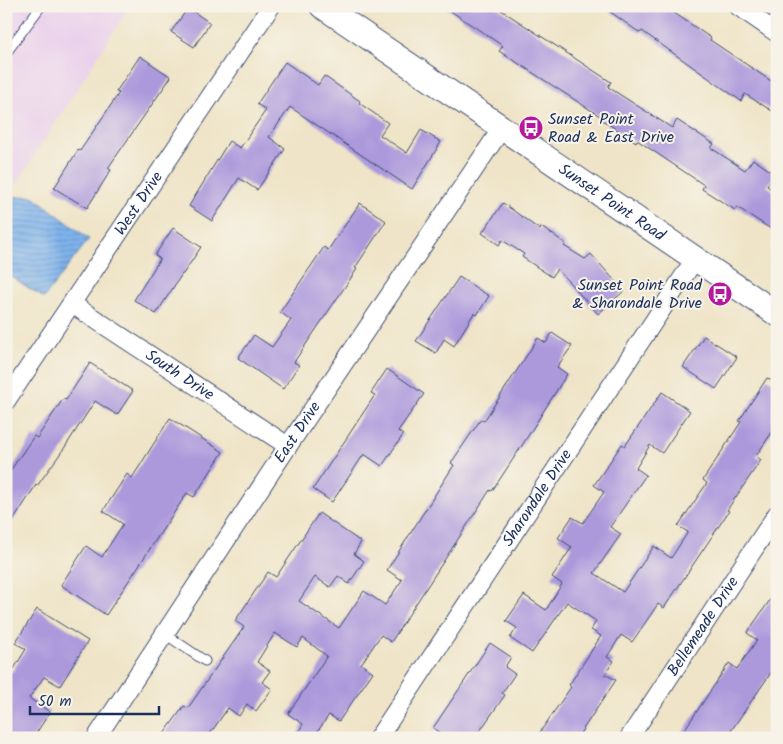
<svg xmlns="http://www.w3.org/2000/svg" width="783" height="744" font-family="Kalam,sans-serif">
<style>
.built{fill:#ead1ec}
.water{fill:url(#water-rules);stroke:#4d71a5}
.building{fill:#ac99dc}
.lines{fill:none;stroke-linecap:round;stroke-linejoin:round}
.lane-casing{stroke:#3b4a6e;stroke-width:11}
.street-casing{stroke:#3b4a6e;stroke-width:20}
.secondary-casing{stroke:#3b4a6e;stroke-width:26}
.lane{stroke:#fff;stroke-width:9}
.street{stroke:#fff;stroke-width:18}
.secondary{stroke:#fff;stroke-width:24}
.labels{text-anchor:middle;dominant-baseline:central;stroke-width:4;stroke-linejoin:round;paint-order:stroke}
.poi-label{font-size:16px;fill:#1b2f5e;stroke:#f7f3e8;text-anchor:start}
.street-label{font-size:16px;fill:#1b2f5e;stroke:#f7f3e8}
</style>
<defs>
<pattern id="water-rules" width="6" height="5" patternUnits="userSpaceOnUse" patternTransform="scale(1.25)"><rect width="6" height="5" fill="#7fb3ec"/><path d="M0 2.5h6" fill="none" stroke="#6792c2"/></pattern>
</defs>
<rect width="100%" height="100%" fill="#f7f3e8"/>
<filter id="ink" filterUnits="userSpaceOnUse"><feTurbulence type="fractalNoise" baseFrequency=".02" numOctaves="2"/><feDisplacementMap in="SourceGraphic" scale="10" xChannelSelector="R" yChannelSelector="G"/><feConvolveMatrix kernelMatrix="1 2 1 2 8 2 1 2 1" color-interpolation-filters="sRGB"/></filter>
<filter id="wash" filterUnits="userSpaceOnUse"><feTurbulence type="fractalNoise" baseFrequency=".0096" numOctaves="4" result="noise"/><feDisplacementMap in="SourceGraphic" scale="20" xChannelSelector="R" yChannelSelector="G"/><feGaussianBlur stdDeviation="1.12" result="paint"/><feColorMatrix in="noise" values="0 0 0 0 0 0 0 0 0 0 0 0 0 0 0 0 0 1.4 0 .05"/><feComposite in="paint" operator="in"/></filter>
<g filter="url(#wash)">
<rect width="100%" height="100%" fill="#efe4c7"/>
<path class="built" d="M6,6h124l-124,194z"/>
<path class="water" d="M33,196l56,43 -45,59 -38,-25v-73l2,-3z"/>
<g id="blocks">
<path class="building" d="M443,6h52l116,76 -3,5 64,41 5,-8 37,24 -3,4 34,22 8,-11 22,15 -8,12 10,7v40l-40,-26 -2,3 -33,-21 2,-4 -67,-45 -1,2 -34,-22 1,-2 -104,-67 4,-5z
M602,6h62l47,32 -1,2 67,45v29l-32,-20 -4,7 -99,-70 -2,2z
M188,8l22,15 -16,24 -23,-15z
M140,56l31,21 -63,91 3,2 -24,38 -33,-20 24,-38 2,1 39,-58 -3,-1z
M285,62l33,23 6,-9 36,25 -1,2 29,20 -8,12 27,18 14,-23 20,12 -29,47 -122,-82 -21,30 16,12 -28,41 -18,-12 -27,43 -23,-15 40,-65 11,7 26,-38 -9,-6z
M360,203l26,18 -31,47 2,1 -63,93 5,3 -16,24 -45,-31 16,-23 18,12 19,-27 -11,-8 44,-65 4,3z
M503,203l37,27 1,-3 14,9 11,8 -2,2 21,13 6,-5 33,37 -26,23 -41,-45 -5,8 -30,-20 2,-3 -22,-14 -3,5 -17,-12z
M173,228l28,19 -18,27h-1l-26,40 -22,-14 26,-41 -5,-4z
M459,277l30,19 -12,19 -3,-2 -20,33 -10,-7 -8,14 -20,-12z
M552,333l20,13 -15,21 10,7 -46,73 -29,44 -2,-1 -99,152 -10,-7 -20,29 12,8 -34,49 -10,-6 -16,23h-18l8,-14 -15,-10 39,-58 -24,-18 -6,9 -22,-14 -18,29 13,9 -8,11 10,7 -16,22 -9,-7 -8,12 -11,-8 -21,30h-46l23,-32 4,2 56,-81 -9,-6 33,-49 8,5 43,-64 42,29 -7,12 10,7 -15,23 -11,-8 -8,11 -15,-10 -16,24 40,27 25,-37 21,14 17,-25 -15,-10 67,-105 -3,-2 30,-44 3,2 54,-83 8,5z
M704,336l33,21 -21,32 -33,-22z
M90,363l43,28 -16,24 -22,-14 -30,46 -28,39 -1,-1 -30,47v-53l6,-11 22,-32 3,2 26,-39 3,1z
M387,369l37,25 -26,37 5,4 -21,31 -18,-12 -32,48 -19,-13 62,-94 -4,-2z
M767,378l10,6v41l-21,31 5,4 -34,50 2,1 -65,97 -6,-4 -26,38 -11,-7 -14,22 7,4 -9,13 11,6 -39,58h-41l35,-51 -2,-2 32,-49 -10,-6 5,-9 -29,-19 -35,51 -22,-15 7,-10 -11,-7 18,-26 22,15 16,-26 -10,-7 20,-30 -14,-9 14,-21 11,6 21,-31 -10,-7 28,-41 3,2 37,-54 28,19 -28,42 -12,-8 -14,23 10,7 -36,52 11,7 -27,39 29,19 31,-46 17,12 17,-26 -10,-6 29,-43 -4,-3 38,-58 -2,-1z
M170,418l53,34 -29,45 -7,-4 -81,122 -45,-30 25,-39 16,11 21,-33 -20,-13 24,-37 5,4z
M777,590v74l-51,74h-47l50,-75 8,6 20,-29 -10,-7z
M37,609l51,32 -28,45 -16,-9 -15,21 21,14 -17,26h-27v-69l6,3 14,-23 -11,-6z
M490,643l21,14 -6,10 10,7 -13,19 3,2 -30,43h-28l-14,-10z"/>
</g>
</g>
<g filter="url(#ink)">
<use href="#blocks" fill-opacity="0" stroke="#3b4a6e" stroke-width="1"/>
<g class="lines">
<defs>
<path id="lane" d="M6,53l35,-47
M165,634l40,27"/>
<g id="street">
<path d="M738,6l39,27"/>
<path id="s1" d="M72,304l216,142"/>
<path id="s2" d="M6,401l265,-395"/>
<path id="s3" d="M96,738l192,-292 214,-318"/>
<path id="s4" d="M378,738l317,-479"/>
<path id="s5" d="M629,738l148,-224"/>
</g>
<g id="secondary">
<path id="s6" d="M322,6l455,308"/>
</g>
</defs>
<use href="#lane" class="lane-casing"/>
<use href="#street" class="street-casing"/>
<use href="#secondary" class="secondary-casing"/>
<use href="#lane" class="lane"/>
<use href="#street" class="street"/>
<use href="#secondary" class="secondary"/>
</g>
</g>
<defs>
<symbol id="bus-disc" viewBox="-11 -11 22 22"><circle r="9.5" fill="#b5179e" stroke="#f7f3e8"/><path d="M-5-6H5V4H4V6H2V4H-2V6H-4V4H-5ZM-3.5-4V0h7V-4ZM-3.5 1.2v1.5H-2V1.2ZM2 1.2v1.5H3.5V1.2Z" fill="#fff"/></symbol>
</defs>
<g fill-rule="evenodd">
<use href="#bus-disc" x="517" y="114" width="28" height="28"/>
<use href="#bus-disc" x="706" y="280" width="28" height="28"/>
</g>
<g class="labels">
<g class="poi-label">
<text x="548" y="119">Sunset Point<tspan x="548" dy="18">Road &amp; East Drive</tspan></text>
<text x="702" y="285" text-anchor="end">Sunset Point Road<tspan x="702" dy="18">&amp; Sharondale Drive</tspan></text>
</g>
<g class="street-label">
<text stroke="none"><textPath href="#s6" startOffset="350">Sunset Point Road</textPath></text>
<text stroke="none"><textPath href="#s2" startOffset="238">West Drive</textPath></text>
<text stroke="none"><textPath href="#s1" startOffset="129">South Drive</textPath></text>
<text stroke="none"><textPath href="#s3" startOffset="366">East Drive</textPath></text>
<text stroke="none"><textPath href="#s4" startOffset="288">Sharondale Drive</textPath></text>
<text stroke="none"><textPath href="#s5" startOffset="134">Bellemeade Drive</textPath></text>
</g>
</g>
<rect width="783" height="744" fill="none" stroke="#f7f3e8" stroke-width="25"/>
<path d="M30 706v8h129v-8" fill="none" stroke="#1b2f5e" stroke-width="2.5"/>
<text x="38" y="706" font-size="15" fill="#1b2f5e" stroke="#f7f3e8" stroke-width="4" paint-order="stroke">50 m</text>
</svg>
